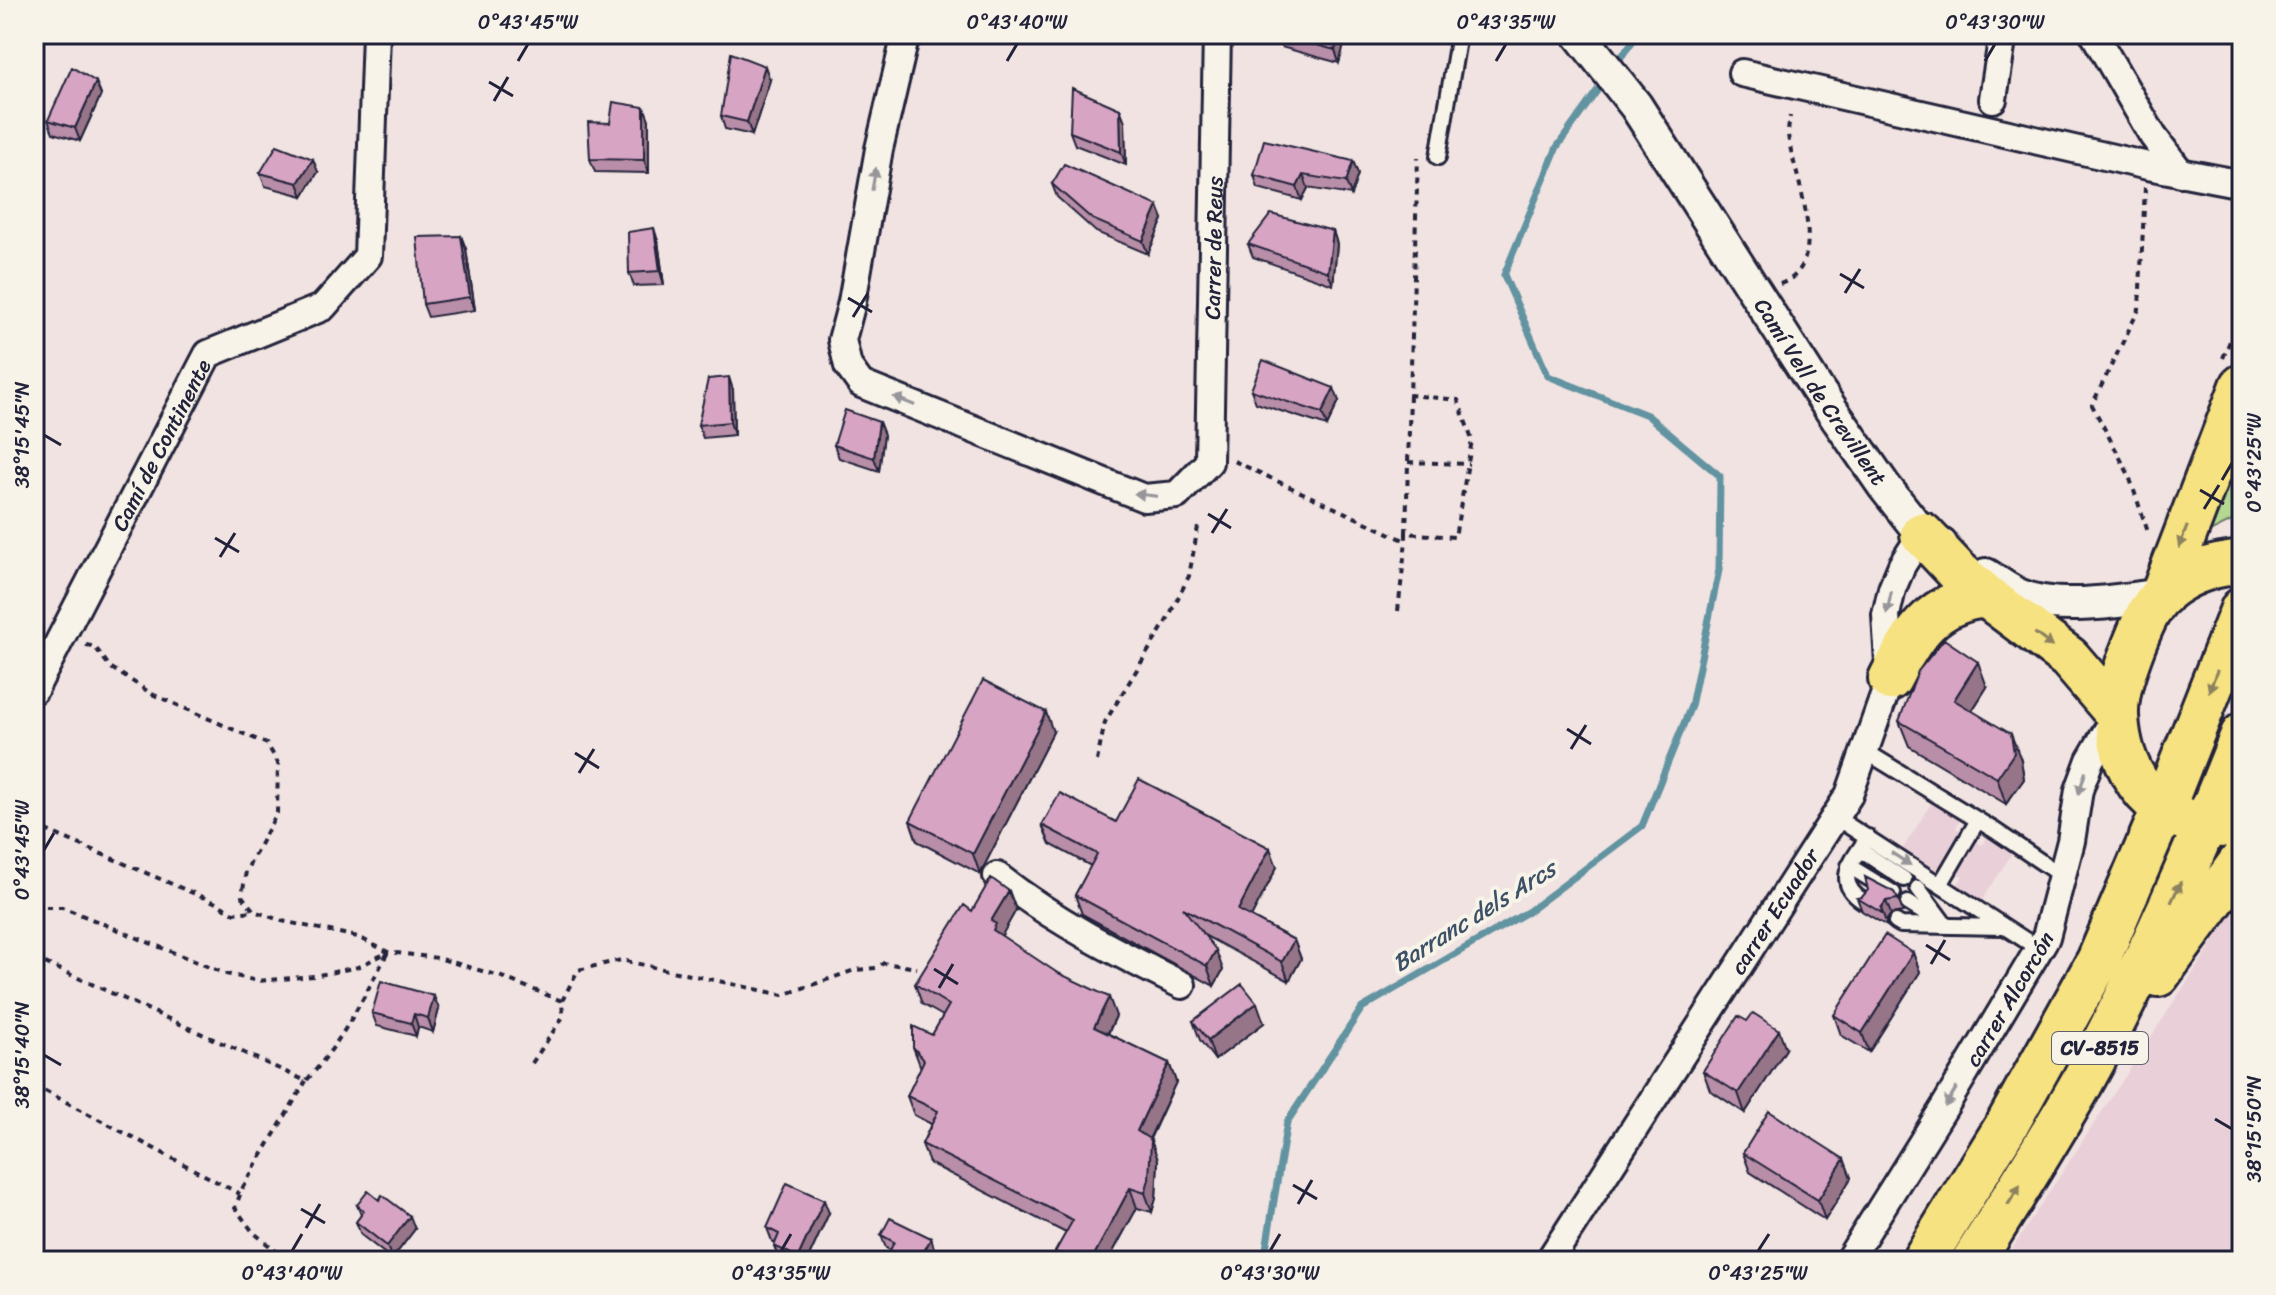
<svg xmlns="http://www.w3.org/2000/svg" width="2276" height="1295" font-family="Sriracha,sans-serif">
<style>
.built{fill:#e9d0d8}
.green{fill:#b4d892;stroke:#6b7d66;stroke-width:2}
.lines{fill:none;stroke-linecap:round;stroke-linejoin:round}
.stream{stroke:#6293a1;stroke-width:7}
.service-casing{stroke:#22223b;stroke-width:20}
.minor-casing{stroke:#22223b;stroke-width:32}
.tertiary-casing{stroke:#22223b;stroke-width:38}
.primary-casing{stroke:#22223b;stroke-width:48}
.path{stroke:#22223b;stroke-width:4;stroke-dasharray:6 6;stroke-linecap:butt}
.service{stroke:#f7f3e8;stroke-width:14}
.minor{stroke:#f7f3e8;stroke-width:26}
.tertiary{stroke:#f7f3e8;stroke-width:32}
.primary{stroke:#f7e281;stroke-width:42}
.wall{fill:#b98ea8;stroke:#22223b;stroke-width:2}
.shaded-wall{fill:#967488;stroke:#22223b;stroke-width:2}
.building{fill:#d7a5c3;stroke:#22223b;stroke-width:2}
.oneway{fill:#97959a}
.oneway2{fill:#8c825e}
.ticks{fill:none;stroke:#22223b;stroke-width:3}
.labels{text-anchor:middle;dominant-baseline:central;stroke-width:8;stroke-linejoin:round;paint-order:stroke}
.shield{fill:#f7f3e8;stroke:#62616f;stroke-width:2}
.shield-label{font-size:20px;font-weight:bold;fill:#22223b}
.street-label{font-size:22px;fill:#22223b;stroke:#f7f3e8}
.water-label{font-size:24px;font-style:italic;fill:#3d5166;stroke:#f7f3e8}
.neatline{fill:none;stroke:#22223b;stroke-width:3}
.ticks-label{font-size:20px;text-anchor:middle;fill:#22223b}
</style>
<rect width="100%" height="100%" fill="#f1e3e1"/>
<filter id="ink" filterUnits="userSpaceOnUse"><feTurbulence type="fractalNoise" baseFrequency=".0125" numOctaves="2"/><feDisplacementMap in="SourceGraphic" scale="16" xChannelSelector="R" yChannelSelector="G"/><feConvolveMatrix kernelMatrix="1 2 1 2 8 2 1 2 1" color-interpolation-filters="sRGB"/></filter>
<g filter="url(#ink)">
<path class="built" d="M1932,802l28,18 -4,8 26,17 8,-12 25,16 -41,64 -24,-15 13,-22 -21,-13 -6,8 -34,-21z
M2242,903v358h-238l229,-349z"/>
<path class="green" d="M2242,424v92l-46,23z"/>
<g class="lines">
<path class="stream" d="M1616,64l22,-30
M1264,1261l23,-139 75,-114 167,-97 113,-85 49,-120 28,-136 1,-94 -73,-61 -99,-39 -44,-101 53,-128 47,-66"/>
<defs>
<path id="service" d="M1438,157l21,-123
M1865,751l129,79 68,46
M1835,817l204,132
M1860,850l44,29
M1849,866l44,27
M1940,885l38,-65
M1918,888l28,38
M1863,901c-31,-20 -10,-41 5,-64
M1908,903l34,21
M1896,922l5,3 102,2"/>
<g id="minor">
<path id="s1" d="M906,34l-27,115 -27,153 -10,38 6,26 13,18 283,114 33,-3 32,-33 8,-428"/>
<path d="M2094,34l59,102 28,37"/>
<path d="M1742,73l406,93 94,18"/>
<path d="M1993,99l10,-65"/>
<path id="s2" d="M34,690l174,-336 115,-47 45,-51 8,-222"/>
<path d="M997,876c57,45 120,77 185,109"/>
<path id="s3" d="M1549,1261l300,-466 41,-116 -4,-64 6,-26 10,-24 20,-31"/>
<path id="s4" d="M1848,1261l97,-155 101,-169 25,-96 8,-51 11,-30 27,-46"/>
</g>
<g id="tertiary">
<path id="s5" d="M1579,34l57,72 181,283 67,97 38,48 19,11"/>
<path d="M1986,575c10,7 21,15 32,20 39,17 102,6 144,0"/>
</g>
<path id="primary" d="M1922,534l35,37 29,25 83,62 48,56
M2242,562c-26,3 -47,8 -69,23 -21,14 -30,37 -39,60 -8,21 -18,48 -17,71 4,73 52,117 125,109
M2162,595l80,-209
M1890,679c22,-43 42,-78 96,-83
M2158,975l84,-115
M1923,1261l85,-138 90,-162 65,-152 79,-200
M1973,1261c37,-59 74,-117 108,-177 62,-112 114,-230 161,-349"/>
</defs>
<use href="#service" class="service-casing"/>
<use href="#minor" class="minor-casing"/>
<use href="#tertiary" class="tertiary-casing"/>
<use href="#primary" class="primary-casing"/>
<path class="path" d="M2145,187l-6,122 -47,96 36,68 21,62
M1780,284c53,-18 15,-107 9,-143 -2,-8 0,-17 1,-25
M2223,358l19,-46
M1410,395l-4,138 49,4 17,-97 -14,-40 -48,-5 8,-237
M1234,461l172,80v-8
M1408,462l61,2
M1398,611l8,-70
M86,645l9,2 15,20 42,27 115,50 11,19 -1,50 -31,58 -4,25 12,15 28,10 76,16 30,15 50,6 61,18 63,25 1,16 -33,49
M1097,761l8,-39 62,-102 22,-44 9,-49
M34,825l180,77 20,11 20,-2
M34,907h28l164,67 32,7 56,-5 44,-9 28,-14
M34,958l272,123c35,-38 58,-84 82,-129
M562,1001l16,-31 43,-10 162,35 72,-25 21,-2 8,-5 33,5
M34,1085l206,109
M288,1261l-35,-29 -18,-24 8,-21 63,-106"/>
<use href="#service" class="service"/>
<use href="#minor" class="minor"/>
<use href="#tertiary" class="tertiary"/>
<use href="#primary" class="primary"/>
</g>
<path class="wall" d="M1276,34h71l-8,29 -58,-16z
M770,80l-18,55 -27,-6 -4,-13z
M96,82l5,13 -21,46 -27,-8 -5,-13z
M644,107l5,13v53l-54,-1 -5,-13 20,-36z
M1120,109l5,13 1,43 -51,-20 -5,-13z
M1353,161l5,13 -7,21 -43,-7 -6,12 -44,-12 -4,-13z
M318,172l-15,24 -38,-10 -5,-13z
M1052,184l111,35 -15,35 -52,-22 -39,-35z
M1333,231l4,13 -4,41 -80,-28 -5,-13z
M461,236l5,13 9,61 -47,7 -5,-13z
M658,241l6,44 -30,1 -5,-13z
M733,390l1,45 -31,3 -5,-13z
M1251,390l88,11 -12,25 -71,-23z
M879,422l5,13 -5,36 -40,-13 -5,-13z
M1987,687l-15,24 49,49 3,19 -18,25 -97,-58 -10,-25z
M1053,732l-73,142 -63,-33 -7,-20z
M1116,822l161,45 -26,50 43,23 7,19 -12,22 -85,-46 19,35 -9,16 -132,-72 -7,-19 16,-29 -41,-22 -8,-19z
M1009,891l7,19 -15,26 115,80 -8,18 61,29 7,19 -26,57 8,21 -2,38 -4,14 -15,-4 -29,53h-50l-3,-9 11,-19 -137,-70 -7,-19 9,-20 -17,-9 -7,-19 14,-28 -8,-21 19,-12 11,-19 -21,-12 -7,-20 57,-73z
M1857,898l41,1 5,13 -12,2 -5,7 1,5 -25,-15z
M1913,953l7,19 -51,80 -28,-17 -7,-20z
M439,1009l-6,23 -15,-5 -2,9 -39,-10 -5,-13z
M1193,1021l71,2 -49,37 -15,-20z
M1786,1049l-41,64 -35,-23 -7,-19z
M1743,1153l101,6 7,19 -26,42 -75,-48z
M357,1205l58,24 -23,30 -31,-24 -5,-13 5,-7z
M829,1213l-22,48h-24l-4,-2 -5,-13 1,-3 -3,-2 -5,-13z
M881,1235l54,16 -45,-1 -4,-2z"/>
<path class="shaded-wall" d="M1339,34h8l-8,29 -4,-13z
M765,66l5,14 -18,55 -5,-13z
M96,82l5,13 -21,46 -5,-13z
M644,107l5,13v53l-5,-13z
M1120,109l5,13 1,43 -5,-13z
M313,159l5,13 -15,24 -5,-13z
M1353,161l5,13 -7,21 -5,-13z
M1303,175l5,13 -6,12 -5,-13z
M1158,206l5,13 -15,35 -5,-13z
M654,228l4,13 6,44 -4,-14z
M1333,231l4,13 -4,41 -5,-13z
M461,236l5,13 9,61 -5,-13z
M34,282l3,9 -3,7z
M729,377l4,13 1,45 -4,-13z
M1334,388l5,13 -12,25 -5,-13z
M879,422l5,13 -5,36 -5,-13z
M1978,662l9,25 -24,38 -9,-25z
M1046,712l7,20 -73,142 -7,-20z
M2011,734l10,26 3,19 -18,25 -9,-26z
M1270,848l7,19 -32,62 -7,-19z
M1009,891l7,19 -15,27 -8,-7 -2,-9z
M1886,901l5,13 -5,7 1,5 -6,-18z
M1294,940l7,19 -12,22 -7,-19z
M1216,950l7,20 -9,16 -7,-20z
M1913,953l7,19 -51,80 -7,-19z
M434,996l5,13 -6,23 -5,-14z
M1109,997l7,19 -15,31 -7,-20z
M1257,1003l7,20 -49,37 -7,-20z
M414,1014l4,13 -2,9 -5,-13z
M1779,1030l7,19 -41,64 -7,-20z
M1169,1063l7,19 -32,68 -7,-19z
M1151,1140l7,20 -2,38 -4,14 -7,-19z
M1844,1159l7,19 -26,42 -7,-20z
M1130,1188l7,20 -29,53h-17z
M824,1200l5,13 -22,48h-7l-2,-4z
M410,1216l5,13 -23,30 -5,-13z
M931,1238l4,13 -5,10h-11z"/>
<path class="building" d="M1276,34h63l-4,16z
M731,53l34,13 -18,56 -26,-6z
M72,67l24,15 -21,46 -27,-8z
M1072,88l48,21 1,43 -51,-20z
M613,102l31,5v53l-54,-1 -2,-37 22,1z
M1264,140l89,21 -7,21 -43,-7 -6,12 -43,-12z
M277,145l36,14 -15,24 -38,-10z
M1064,164l94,42 -15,35 -51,-22 -40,-35z
M1271,214l62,17 -5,41 -80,-28z
M654,228l6,43 -31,2 -1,-41z
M461,236l9,61 -47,7 -6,-67z
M1263,360l71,28 -12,25 -71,-23z
M729,377l1,45 -32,3 10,-46z
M845,410l34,12 -5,36 -40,-13z
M1944,639l34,23 -24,38 57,34 3,19 -17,25 -98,-57 19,-50z
M983,680l63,32 -73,142 -63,-33z
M1139,779l131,69 -32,62 56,30 -12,22 -99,-54 33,42 -9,16 -132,-71 22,-41 -55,-29 18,-32 56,29z
M1865,877l29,15 4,7 -12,2 -5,7 1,5 -25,-15 5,-1 6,-7z
M991,878l18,13 -18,30 5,3 -3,6 63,42 53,25 -15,30 75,36 -32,68 14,9 -2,39 -4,14 -15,-5 -39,73h-18l-18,-9 18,-32 -151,-76 16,-33 -31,-15 17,-36 -11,-13v-21l19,9 17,-30 -34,-21 49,-79 8,6z
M1885,935l28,18 -51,80 -28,-18z
M381,981l53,15 -6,22 -14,-4 -3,9 -39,-10z
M1242,984l15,19 -49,37 -15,-19z
M1753,1013l26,17 -41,63 -35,-22 35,-55 9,5z
M1769,1111l75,48 -26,41 -75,-47z
M787,1183l37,17 -26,57 -24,-11 5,-12 -12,-6z
M368,1191l11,9 3,-5 28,21 -23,30 -31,-24 8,-11 -7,-6z
M890,1218l41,20 -12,23h-34l9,-19 -13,-7z
M600,1254l7,7h-14z
M560,1255l6,6h-10z"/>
<defs><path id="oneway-solid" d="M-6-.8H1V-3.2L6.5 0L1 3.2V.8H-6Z" transform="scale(2)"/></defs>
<g class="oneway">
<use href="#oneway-solid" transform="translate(874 179) rotate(-80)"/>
<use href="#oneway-solid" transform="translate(904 401) rotate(-158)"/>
<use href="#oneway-solid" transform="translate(1146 495) rotate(-173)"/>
<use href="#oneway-solid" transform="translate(1889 603) rotate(102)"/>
<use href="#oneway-solid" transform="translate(2082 783) rotate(108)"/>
<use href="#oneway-solid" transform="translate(1901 859) rotate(33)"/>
<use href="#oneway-solid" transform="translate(1951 1097) rotate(121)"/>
</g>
<g class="oneway2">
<use href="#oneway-solid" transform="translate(2183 537) rotate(111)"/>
<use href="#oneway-solid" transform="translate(2044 640) rotate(37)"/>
<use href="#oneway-solid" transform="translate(2213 681) rotate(111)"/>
<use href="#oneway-solid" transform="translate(2176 892) rotate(-65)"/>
<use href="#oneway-solid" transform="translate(2014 1195) rotate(-58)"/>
</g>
</g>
<path class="ticks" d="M518,61l10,-17M1007,61l10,-17M1496,61l10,-17M1985,61l10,-17M489,82l24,14M494,101l14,-24M1840,274l24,14M1845,293l15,-24M848,298l24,14M853,317l15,-24M44,435l17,10M2222,480l10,-17M2200,490l24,14M2204,509l15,-24M1208,514l23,14M1212,533l15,-24M215,538l24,14M220,557l15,-24M1567,729l24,15M1571,749l15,-24M575,753l24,15M579,773l15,-24M44,850l10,-17M1926,945l24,15M1931,964l14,-24M934,969l24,15M939,988l14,-24M44,1055l17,10M2215,1119l17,10M1293,1185l24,14M1298,1204l14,-24M301,1209l24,14M306,1228l14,-24M292,1251l10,-17M781,1251l10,-17M1270,1251l10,-17M1758,1251l11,-17"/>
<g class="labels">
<rect class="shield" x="2052" y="1032" width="96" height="32" rx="6"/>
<g class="shield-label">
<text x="2100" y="1048">CV-8515</text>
</g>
<g class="street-label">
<text stroke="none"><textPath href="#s1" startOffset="960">Carrer de Reus</textPath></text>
<text stroke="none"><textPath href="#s5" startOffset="432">Camí Vell de Crevillent</textPath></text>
<text stroke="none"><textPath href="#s2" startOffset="276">Camí de Continente</textPath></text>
<text stroke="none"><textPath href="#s3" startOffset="416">carrer Ecuador</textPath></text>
<text stroke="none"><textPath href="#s4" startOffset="308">carrer Alcorcón</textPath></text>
</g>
<g class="water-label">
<text transform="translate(1474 916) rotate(-32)">Barranc dels Arcs</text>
</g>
</g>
<rect width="2276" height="1295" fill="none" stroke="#f7f3e8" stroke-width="88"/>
<rect x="44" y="44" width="2188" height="1207" class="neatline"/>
<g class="ticks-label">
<text x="528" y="29">0°43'45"W</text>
<text x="1017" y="29">0°43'40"W</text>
<text x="1506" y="29">0°43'35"W</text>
<text x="1995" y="29">0°43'30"W</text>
<text transform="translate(22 435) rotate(-90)" y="7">38°15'45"N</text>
<text transform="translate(2254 463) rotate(-90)" y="7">0°43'25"W</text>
<text transform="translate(22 850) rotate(-90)" y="7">0°43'45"W</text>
<text transform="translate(22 1055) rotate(-90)" y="7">38°15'40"N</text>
<text transform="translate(2254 1129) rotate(-90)" y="7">38°15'50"N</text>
<text x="292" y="1280">0°43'40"W</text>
<text x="781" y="1280">0°43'35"W</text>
<text x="1270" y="1280">0°43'30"W</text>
<text x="1758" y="1280">0°43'25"W</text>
</g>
</svg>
